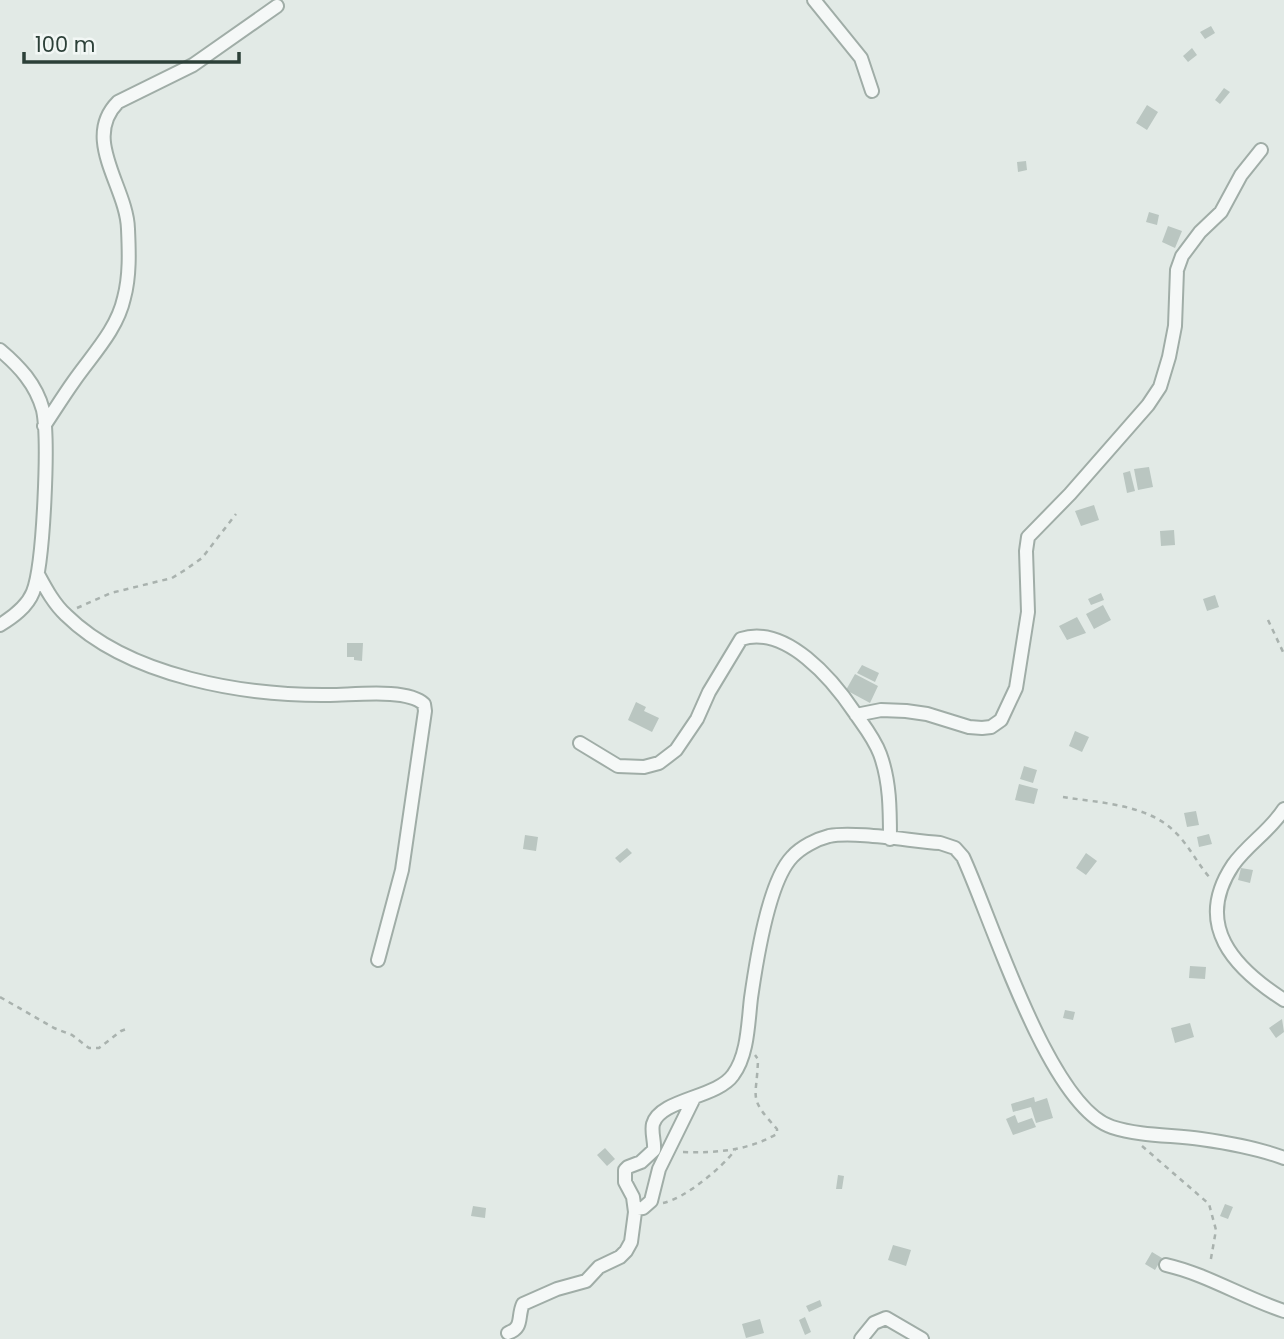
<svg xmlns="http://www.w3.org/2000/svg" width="1284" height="1339" font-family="Poppins,sans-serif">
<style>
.building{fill:#bac6c1}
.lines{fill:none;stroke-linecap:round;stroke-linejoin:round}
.street-casing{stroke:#a0ada7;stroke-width:16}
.path{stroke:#a9b2ae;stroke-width:2.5;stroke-dasharray:5 5;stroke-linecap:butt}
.street{stroke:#f5f8f7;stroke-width:12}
</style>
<rect width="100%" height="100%" fill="#e2eae6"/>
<path class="building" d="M1211,26l4,7 -10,6 -5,-7z
M1192,48l5,7 -9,7 -5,-6z
M1224,88l6,4 -10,12 -5,-4z
M1147,105l11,7 -11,18 -11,-7z
M1026,161l1,9 -9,2 -1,-10z
M1149,212l10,3 -2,10 -11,-3z
M1168,226l14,5 -7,17 -13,-6z
M1149,467l4,20 -15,3 -4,-21z
M1130,471l5,20 -8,2 -4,-20z
M1094,505l5,15 -18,6 -6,-15z
M1174,530l1,15 -14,1 -1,-15z
M1101,593l3,7 -13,5 -3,-6z
M1215,595l4,12 -12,4 -4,-12z
M1103,605l8,15 -17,9 -8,-15z
M1077,617l9,16 -19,7 -8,-14z
M347,643h16l-1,18 -8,-1v-3h-7z
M862,665l17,8 -4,9 -18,-9z
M855,674l23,12 -8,17 -24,-13z
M636,702l10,5 -2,4 15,7 -7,14 -24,-12z
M1075,731l14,6 -7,15 -13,-6z
M1024,766l13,4 -4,13 -13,-4z
M1019,784l19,5 -4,15 -19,-4z
M1196,811l3,14 -12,2 -3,-14z
M1209,834l3,10 -13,3 -2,-10z
M525,835l13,2 -2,14 -13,-2z
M627,848l5,5 -12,10 -5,-5z
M1086,853l11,8 -11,14 -10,-7z
M1241,868l12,2 -3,13 -12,-3z
M1190,966l16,1 -1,12 -16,-1z
M1065,1010l10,2 -2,8 -10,-2z
M1282,1019l2,13 -8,6 -7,-10z
M1190,1023l4,14 -19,6 -4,-15z
M1034,1097l1,5 12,-4 6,20 -17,5 -5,-16 -18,5 -2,-8z
M1015,1115l3,8 14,-5 4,9 -23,8 -7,-16z
M605,1148l10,11 -8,7 -10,-11z
M838,1175l6,1 -2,13h-6z
M1225,1204l8,3 -5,12 -8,-3z
M473,1206l13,2 -1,10 -14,-2z
M893,1245l18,5 -5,16 -18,-6z
M1152,1252l10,6 -7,12 -10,-6z
M820,1300l2,6 -13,6 -3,-6z
M805,1317l6,15 -6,3 -6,-15z
M760,1319l4,14 -18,5 -4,-14z"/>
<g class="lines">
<defs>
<path id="street" d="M814,0l47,58 11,33
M0,350c19,16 36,34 43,60 6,29 1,154 -10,182 -6,15 -20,25 -33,33
M44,426c10,-15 20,-31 30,-45 18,-26 43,-51 50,-83 6,-22 5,-47 4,-69 -1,-42 -47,-90 -10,-127l75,-37 84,-59
M39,576c7,13 15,28 27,39 63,62 179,81 264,80 23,0 77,-7 94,9l1,7 -23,159 -24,90
M856,715l25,-5 25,1 21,3 42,13 13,1 9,-1 10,-7 15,-32 12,-76 -2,-61 2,-14 42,-43 78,-89 12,-18 9,-30 6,-31 2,-56 5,-14 18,-24 21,-20 20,-37 20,-25
M580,743l38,23 26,1 15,-4 17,-13 21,-31 12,-27 32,-53c45,-15 92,41 114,74 9,13 19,25 25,41 10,27 10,56 10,85
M1284,809c-14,22 -36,35 -51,56 -40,60 1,103 51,135
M635,1209l8,-1 8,-7 8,-32 35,-71
M1166,1265c40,9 78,33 118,46
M508,1333c16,-6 9,-16 15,-29l34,-15 29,-8 13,-14 21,-10 6,-6 5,-9 4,-30 -2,-15 -8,-15v-12l3,-3 13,-5 13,-12c1,-8 -3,-18 -1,-26 7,-25 64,-26 80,-49 15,-20 15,-52 18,-77 5,-35 17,-116 41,-141 9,-10 25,-18 37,-21 26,-5 82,5 111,7l15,5 8,9c28,60 86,250 149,270 28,9 60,8 89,12 28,4 57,9 83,19
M861,1339l13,-16 12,-5 36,21"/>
</defs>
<use href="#street" class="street-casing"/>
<path class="path" d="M77,608l34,-15 61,-15 13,-8 17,-12 34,-44
M1268,620l16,34
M1063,797c37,6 84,7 112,35 14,13 23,33 36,47
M0,997l54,31 18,7 17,13h10l22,-17 8,-3
M1142,1146l67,58 7,26 -6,34
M683,1152c34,1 63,-1 94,-18v-5c-30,-33 -20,-29 -19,-70l-3,-4
M663,1203c21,-4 59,-35 72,-53"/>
<use href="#street" class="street"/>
</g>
<path d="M24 52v10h215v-10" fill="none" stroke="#2c4038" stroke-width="3.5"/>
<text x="35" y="52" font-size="21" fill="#2c4038" stroke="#f2f7f5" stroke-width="5" paint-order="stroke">100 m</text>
</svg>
